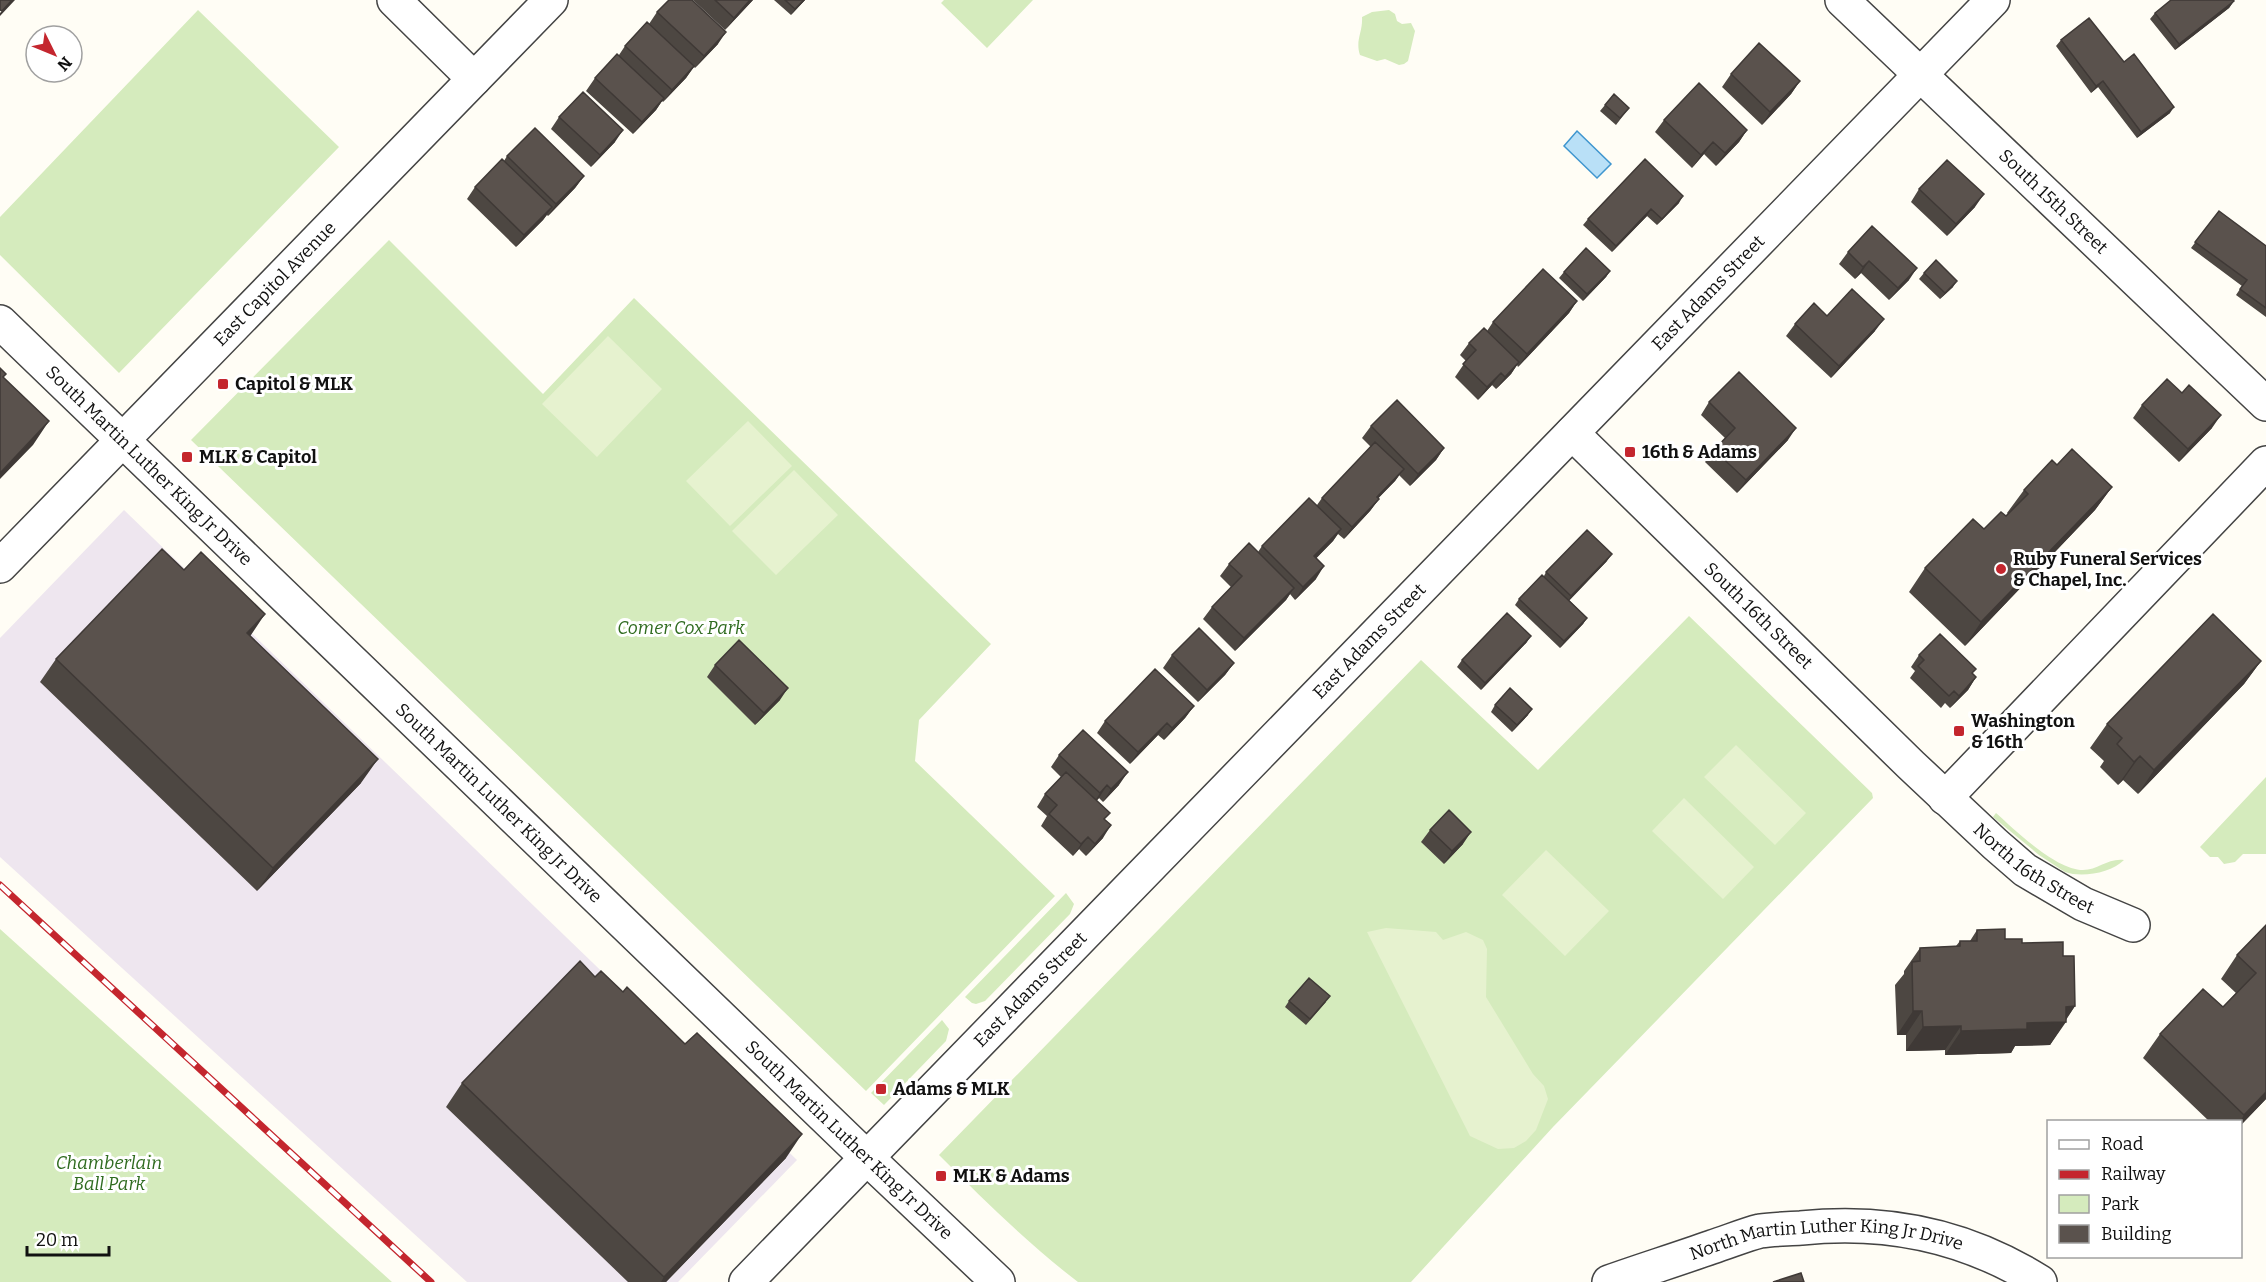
<svg xmlns="http://www.w3.org/2000/svg" width="2266" height="1282" font-family="Bitter,serif">
<style>
.industrial{fill:#eee6ef}
.green{fill:#d5ebbd}
.pitch{fill:#e6f2cf}
.water{fill:#b9e0f7;stroke:#3f96cf;stroke-width:1.5}
.lines{fill:none;stroke-linecap:round;stroke-linejoin:round}
.minor-casing{stroke:#444;stroke-width:36}
.minor{stroke:#fff;stroke-width:33}
.rail-casing{stroke:#c4262e;stroke-width:7}
.rail{stroke:#fff;stroke-width:4.5;stroke-dasharray:14;stroke-linecap:butt}
.wall{fill:#4d4742}
.shaded-wall{fill:#3f3936}
.building{fill:#5a524d;stroke:#3f3936;stroke-width:1.5}
.poi-dot{fill:#c4262e;stroke:#fff;stroke-width:2}
.labels{text-anchor:middle;dominant-baseline:central;stroke-width:6;stroke-linejoin:round;paint-order:stroke}
.street-label{font-size:18px;fill:#111;stroke:#fff}
.poi-label{font-size:18px;font-weight:bold;fill:#111;stroke:#fff;text-anchor:start}
.park-label{font-size:18px;font-style:italic;fill:#2f6b1f;stroke:#fff}
</style>
<rect width="100%" height="100%" fill="#fffdf5"/>
<path class="industrial" d="M124,510l673,650 -119,122h-211l-467,-425v-219z"/>
<path class="green" d="M944,0h89l-46,48 -46,-45z
M198,10l141,137 -220,226 -119,-118v-38z
M1389,10l6,4 2,7 5,3 9,-1 4,8 -7,30 -4,3 -5,1 -14,-6 -8,2 -17,-6c-5,-15 3,-23 2,-38l10,-5z
M389,240l154,154 91,-96 357,346 -72,76 -4,41 140,135 -189,195 -675,-651z
M1689,616l183,177 1,5 -320,329 -142,155h-333c-50,-38 -95,-83 -139,-127l482,-495 117,110z
M2266,777v77h-23l-8,8 -11,2 -6,-7h-8l-10,-10z
M1996,813c20,18 60,57 87,57 15,0 25,-12 41,-10 -13,13 -42,18 -59,12l-26,-17 -46,-38z
M1066,893l8,11 -4,10 -85,87 -9,3 -4,-1 -7,-6z
M0,929l392,353h-392z
M942,1020l7,9 -3,12 -62,64 -13,-12z"/>
<path class="pitch" d="M608,336l54,53 -65,68 -55,-53z
M748,421l44,45 -62,60 -44,-45z
M794,470l44,45 -62,60 -44,-44z
M1736,745l70,68 -31,32 -71,-68z
M1684,798l70,69 -31,32 -71,-68z
M1546,850l63,61 -44,45 -63,-61z
M1386,928l50,4 7,8 23,-8 17,8 4,9 -1,48 47,77 11,12 4,13 -12,31 -10,11 -12,7 -16,1 -28,-13 -103,-204z"/>
<path class="water" d="M1577,131l34,33 -14,14 -33,-32z"/>
<g class="lines">
<defs>
<g id="minor">
<path d="M394,0l80,79"/>
<path id="s1" d="M1842,0l424,404"/>
<path id="s2" d="M0,322l866,835 132,125"/>
<path id="s3" d="M1572,433l339,332 84,79 30,26 58,34 50,21"/>
<path id="s4" d="M0,566l551,-566"/>
<path d="M1945,798l321,-335"/>
<path id="s5" d="M746,1282l1247,-1282"/>
<path id="s6" d="M1609,1282c34,-12 69,-23 103,-35 16,-5 32,-12 48,-16 13,-2 27,-2 41,-3 86,-9 165,7 239,54"/>
</g>
</defs>
<use href="#minor" class="minor-casing"/>
<use href="#minor" class="minor"/>
<defs>
<path id="rail" d="M0,885l431,397"/>
</defs>
<use href="#rail" class="rail-casing"/>
<use href="#rail" class="rail"/>
</g>
<path class="wall" d="M693,0h60l-28,30z
M774,0h31l-14,15z
M2234,1l-5,7 -54,42 -25,-31 5,-6z
M657,12l61,32 -23,24 -1,-1 -8,11 -23,24 -1,-1 -6,9 -23,24 -47,-43 9,-13 24,-23 6,-9 24,-22z
M2061,40l109,73 -33,25 -39,-51 -7,6 -35,-47z
M1731,74l69,7 -9,13 -29,31 -40,-38z
M1605,105l24,3 -13,17 -16,-14z
M559,117l56,25 -24,25 -40,-38z
M1664,120l83,10 -8,12 -23,24 -12,-12 -12,14 -37,-36z
M507,156l77,20 -9,12 -27,28 -1,-1 -4,5 -27,27 -49,-48 8,-12 29,-26z
M1919,189l56,18 -28,29 -36,-34z
M1679,203l-22,22 -10,-9 -35,36 -29,-27 5,-6z
M2219,211l47,46v60l-30,-22 6,-9 -51,-38z
M1872,226l37,54 -20,20 -28,-27 -6,6 -16,-15 9,-12z
M1610,271l-4,6 -23,24 -24,-23 5,-6z
M1924,273l29,14 -13,12 -21,-20z
M1577,301l-8,12 -51,54 -1,-2 -6,9 -15,15 -4,-4 -14,15 -23,-23 11,-16 -6,-6 9,-12 18,-12 6,-9z
M1827,316l48,15 -44,47 -45,-42 9,-12z
M1709,402l79,38 -51,53 -32,-31 9,-12 11,-12 -24,-23z
M2142,405l70,23 -33,34 -46,-44z
M1371,426l73,22 -8,12 -26,26 -11,-11 -4,6 -17,17 1,1 -9,12 -26,28 -6,-5 -5,7 -17,17v21l-21,21 -5,-6 -4,6 -51,51 -32,-32 9,-12 19,-20 -11,-11 9,-12 29,-12 4,-6 55,-41 5,-7 49,-51 -9,-9z
M2057,465l55,22 -17,23 -130,136 -56,-54 16,-24 59,-39 22,-13 2,-2 -1,-1 17,-23z
M1607,561l-38,39 18,18 -4,6 -23,24 -45,-43 4,-6 25,-23 2,-4z
M250,636l111,147 -104,108 -217,-209 16,-23z
M1527,642l-46,48 -24,-23 5,-7z
M1172,655l62,8 -9,12 -27,27 -35,-34z
M1919,655l57,14 -4,4 4,4 -8,13 -18,18 -5,-5 -4,5 -31,-30 5,-7 -4,-4z
M2261,661l-17,23 -106,110 -15,-14 -5,5 -18,-18 4,-6 -14,-13 17,-24z
M715,665l65,35 -25,25 -48,-48z
M1495,705l33,10 -16,17 -21,-20z
M1194,706l-9,12 -21,22 -6,-5 -28,29 -33,-31 8,-12z
M1059,755l60,30 -16,17 -4,-4 -3,3 9,19 -2,18 -17,18 -7,-7 -6,7 -32,-30 6,-10 -10,-9 8,-13 16,-17 -10,-10z
M1430,830l33,14 -19,20 -23,-22z
M2266,925v174l-25,26v-3h-31l-67,-64 17,-24 63,-27 13,-14 -15,-14 16,-24z
M1977,930l28,9 17,4 41,13 12,50 -25,39 -35,1 -4,7 -66,2v-5l-39,1v-16h-9l-2,-50 9,-11v-3l16,-23 36,-2 4,-5h10z
M1289,1001l37,1 -20,23 -21,-18z
M462,1083l324,75 -120,124h-38l-182,-175z"/>
<path class="shaded-wall" d="M12,0h3l-15,16v-3l2,-2z
M750,0h3l-28,30 9,-12z
M804,0h1l-14,15 4,-6z
M2234,1l-5,7 -54,42 4,-6z
M726,32l-8,12 -23,24 9,-12z
M694,66l-8,12 -23,24 9,-12z
M1800,81l-9,13 -29,31 8,-13z
M2103,81l-5,6 -7,6 5,-7z
M664,98l-8,12 -23,24 9,-12z
M2174,107l-4,6 -33,25 4,-6z
M623,130l-8,12 -24,25 9,-12z
M1747,130l-8,12 -23,24 9,-13z
M1713,142l-9,12 -12,14 9,-13z
M584,176l-9,12 -27,28 8,-12z
M1984,194l-9,13 -28,29 9,-12z
M1683,196l-4,7 -22,22 5,-6z
M552,207l-9,13 -27,27 8,-12z
M1651,209l-4,7 -35,36 4,-6z
M1869,261l-8,12 -6,6 8,-12z
M1917,268l-8,12 -20,20 9,-12z
M1610,271l-4,6 -23,24 4,-7z
M1957,281l-4,6 -13,12 5,-6z
M1577,301l-8,12 -51,54 9,-13z
M1884,319l-9,12 -44,47 8,-12z
M1519,362l-8,12 -15,15 9,-12z
M1501,373l-9,12 -14,15 9,-13z
M2221,415l-9,13 -33,34 9,-13z
M49,421l-16,24 -33,34v-6z
M1796,428l-8,12 -51,53 9,-13z
M1444,448l-8,12 -26,26 8,-12z
M1404,469l-9,12 -27,28 9,-12z
M2112,487l-17,23 -130,136 16,-24z
M1379,499l-9,12 -26,28 8,-12z
M1341,529l-8,12 -27,28 8,-13z
M1612,554l-5,7 -40,42 4,-7z
M1324,566l-8,13 -21,21 8,-13z
M1294,588l-8,12 -51,51 9,-13z
M265,614l-16,24 -2,-5z
M1587,618l-4,6 -23,24 4,-7z
M1531,636l-4,6 -46,48 4,-7z
M2261,661l-17,23 -106,110 16,-24z
M1234,663l-9,12 -27,27 9,-12z
M1976,677l-8,13 -18,18 9,-12z
M788,688l-8,12 -25,25 9,-12z
M1194,706l-9,12 -21,22 8,-12z
M1532,709l-4,6 -16,17 5,-7z
M1167,723l-9,12 -28,29 8,-12z
M2140,756l-17,24 -5,5 16,-23z
M378,759l-17,24 -104,108 16,-23z
M1128,772l-9,13 -16,17 8,-13z
M1107,785l-8,13 -7,8 8,-13z
M1111,825l-8,13 -17,18 9,-12z
M1471,832l-8,12 -19,20 8,-13z
M1088,837l-9,12 -6,7 8,-12z
M2075,1006l-11,16h2l-16,23 -35,1 -4,7 -66,2 16,-24 66,-8 39,-16z
M1913,1011h9l-16,24h-9z
M1961,1026l-16,24 -39,1 17,-24z
M2266,1092v7l-25,26v-3h-1l4,-7z
M802,1134l-16,24 -120,124h-5l3,-5z"/>
<path class="building" d="M0,0h12l-10,11 -2,-1z
M669,0h23l34,32 -22,24 -47,-44z
M715,0h35l-16,18z
M785,0h19l-9,9z
M2171,0h62l1,1 -55,43 -24,-31z
M2089,18l35,44 10,-8 40,53 -33,25 -38,-51 -7,5 -35,-46z
M647,22l47,44 -22,24 -47,-44z
M1759,43l41,38 -30,31 -39,-38z
M617,54l47,44 -22,24 -47,-44z
M1699,83l48,47 -22,23 -12,-11 -12,13 -37,-35z
M583,92l40,38 -23,25 -41,-38z
M1614,94l15,14 -9,10 -15,-13z
M535,128l49,48 -28,28 -49,-48z
M502,159l50,48 -28,28 -49,-48z
M1645,159l38,37 -21,23 -11,-10 -35,37 -28,-27z
M1947,160l37,34 -28,30 -37,-35z
M2219,211l47,35v62l-26,-19 7,-9 -52,-38z
M1872,226l45,42 -19,20 -29,-27 -6,6 -15,-15z
M1586,248l24,23 -23,23 -23,-22z
M1936,260l21,21 -12,12 -21,-20z
M1543,269l34,32 -50,53 -34,-32z
M1852,289l32,30 -45,47 -44,-42 19,-21 13,13z
M1484,328l35,34 -14,15 -4,-4 -14,14 -24,-23 13,-14 -7,-7z
M0,368l6,6 -3,3 46,44 -49,52z
M1739,372l57,56 -50,52 -32,-30 21,-22 -26,-26z
M2167,379l15,14 7,-8 32,30 -33,34 -46,-44z
M1397,400l47,48 -26,26 -47,-48z
M1375,442l29,27 -27,28 2,2 -27,28 -30,-29z
M2072,449l40,38 -131,135 -56,-54 48,-49 11,10 17,-17 5,4 22,-22 -4,-4 28,-30 5,5z
M1309,498l32,31 -27,27 10,10 -21,21 -41,-41z
M1587,530l25,24 -41,42 -25,-24z
M1249,543l45,45 -50,50 -32,-31 30,-31 -13,-12z
M162,549l22,21 17,-18 64,62 -18,19 131,126 -105,109 -217,-209z
M1542,575l45,43 -23,23 -45,-42z
M1507,613l24,23 -46,47 -23,-23z
M2213,614l48,47 -107,109 -14,-14 -6,6 -17,-18 5,-6 -15,-14z
M1199,628l35,35 -27,27 -35,-35z
M1940,634l36,35 -4,4 4,4 -17,19 -5,-5 -5,5 -31,-30 6,-6 -5,-5z
M739,640l49,48 -24,25 -49,-48z
M1155,669l39,37 -22,22 -5,-5 -29,29 -33,-31z
M1510,688l22,21 -15,16 -22,-20z
M1083,730l45,42 -17,17 -4,-4 -7,8 -41,-38z
M1066,772l44,41 -6,6 7,6 -16,19 -7,-7 -7,7 -32,-30 8,-9 -12,-11z
M1449,810l22,22 -19,19 -22,-21z
M2266,925v167l-22,23 -84,-81 43,-45 20,18 33,-34 -19,-18z
M2005,929v10h17v4l41,-1v14h11l1,50 -9,1v15l-39,1v6l-66,2v-5l-38,1 -1,-16h-9l-1,-49 8,-1v-13l40,-2v-5h17v-11z
M580,961l15,16 6,-6 22,21 4,-5 58,57 12,-11 105,101 -138,143 -202,-194z
M1309,978l21,18 -20,23 -21,-18z
M1801,1273l3,9h-31z"/>
<g class="poi-dot">
<rect x="217" y="378" width="12" height="12" rx="3"/>
<rect x="1624" y="446" width="12" height="12" rx="3"/>
<rect x="181" y="451" width="12" height="12" rx="3"/>
<circle cx="2001" cy="569" r="6"/>
<rect x="1953" y="725" width="12" height="12" rx="3"/>
<rect x="875" y="1083" width="12" height="12" rx="3"/>
<rect x="935" y="1170" width="12" height="12" rx="3"/>
</g>
<g class="labels">
<g class="street-label">
<text stroke="none"><textPath href="#s1" startOffset="292">South 15th Street</textPath></text>
<text stroke="none"><textPath href="#s4" startOffset="394">East Capitol Avenue</textPath></text>
<text stroke="none"><textPath href="#s5" startOffset="1380">East Adams Street</textPath></text>
<text stroke="none"><textPath href="#s2" startOffset="207">South Martin Luther King Jr Drive</textPath></text>
<text stroke="none"><textPath href="#s3" startOffset="261">South 16th Street</textPath></text>
<text stroke="none"><textPath href="#s5" startOffset="894">East Adams Street</textPath></text>
<text stroke="none"><textPath href="#s2" startOffset="693">South Martin Luther King Jr Drive</textPath></text>
<text stroke="none"><textPath href="#s3" startOffset="636">North 16th Street</textPath></text>
<text stroke="none"><textPath href="#s5" startOffset="408">East Adams Street</textPath></text>
<text stroke="none"><textPath href="#s2" startOffset="1179">South Martin Luther King Jr Drive</textPath></text>
<text stroke="none"><textPath href="#s6" startOffset="225">North Martin Luther King Jr Drive</textPath></text>
</g>
<g class="poi-label">
<text x="235" y="384">Capitol &amp; MLK</text>
<text x="1642" y="452">16th &amp; Adams</text>
<text x="199" y="457">MLK &amp; Capitol</text>
<text x="2013" y="559">Ruby Funeral Services<tspan x="2013" dy="21">&amp; Chapel, Inc.</tspan></text>
<text x="1971" y="721">Washington<tspan x="1971" dy="21">&amp; 16th</tspan></text>
<text x="893" y="1089">Adams &amp; MLK</text>
<text x="953" y="1176">MLK &amp; Adams</text>
</g>
<g class="park-label">
<text x="681" y="628">Comer Cox Park</text>
<text x="109" y="1163">Chamberlain<tspan x="109" dy="21">Ball Park</tspan></text>
</g>
</g>
<rect x="2047" y="1120" width="195" height="138" fill="#ffffff" stroke="#a0a0a0" stroke-width="1.5"/>
<rect x="2059" y="1140" width="30" height="9" fill="#ffffff" stroke="#a0a0a0" stroke-width="1.5"/>
<text x="2101" y="1150" font-size="18" fill="#111111">Road</text>
<rect x="2059" y="1170" width="30" height="9" fill="#c4262e" stroke="#a0a0a0" stroke-width="1.5"/>
<text x="2101" y="1180" font-size="18" fill="#111111">Railway</text>
<rect x="2059" y="1195" width="30" height="18" fill="#d5ebbd" stroke="#a0a0a0" stroke-width="1.5"/>
<text x="2101" y="1210" font-size="18" fill="#111111">Park</text>
<rect x="2059" y="1225" width="30" height="18" fill="#5a524d" stroke="#a0a0a0" stroke-width="1.5"/>
<text x="2101" y="1240" font-size="18" fill="#111111">Building</text>
<g transform="translate(54 54) rotate(133)"><circle r="28" fill="#ffffff" stroke="#a0a0a0" stroke-width="1.5"/>
<path d="M0-4.5L10 22L0 15L-10 22Z" fill="#c4262e"/>
<text y="-9" font-size="16" font-weight="bold" text-anchor="middle" fill="#111111">N</text>
</g>
<path d="M27 1246v9h82v-9" fill="none" stroke="#111111" stroke-width="3"/>
<text x="36" y="1246" font-size="18" fill="#111111" stroke="#ffffff" stroke-width="4.5" paint-order="stroke">20 m</text>
</svg>
